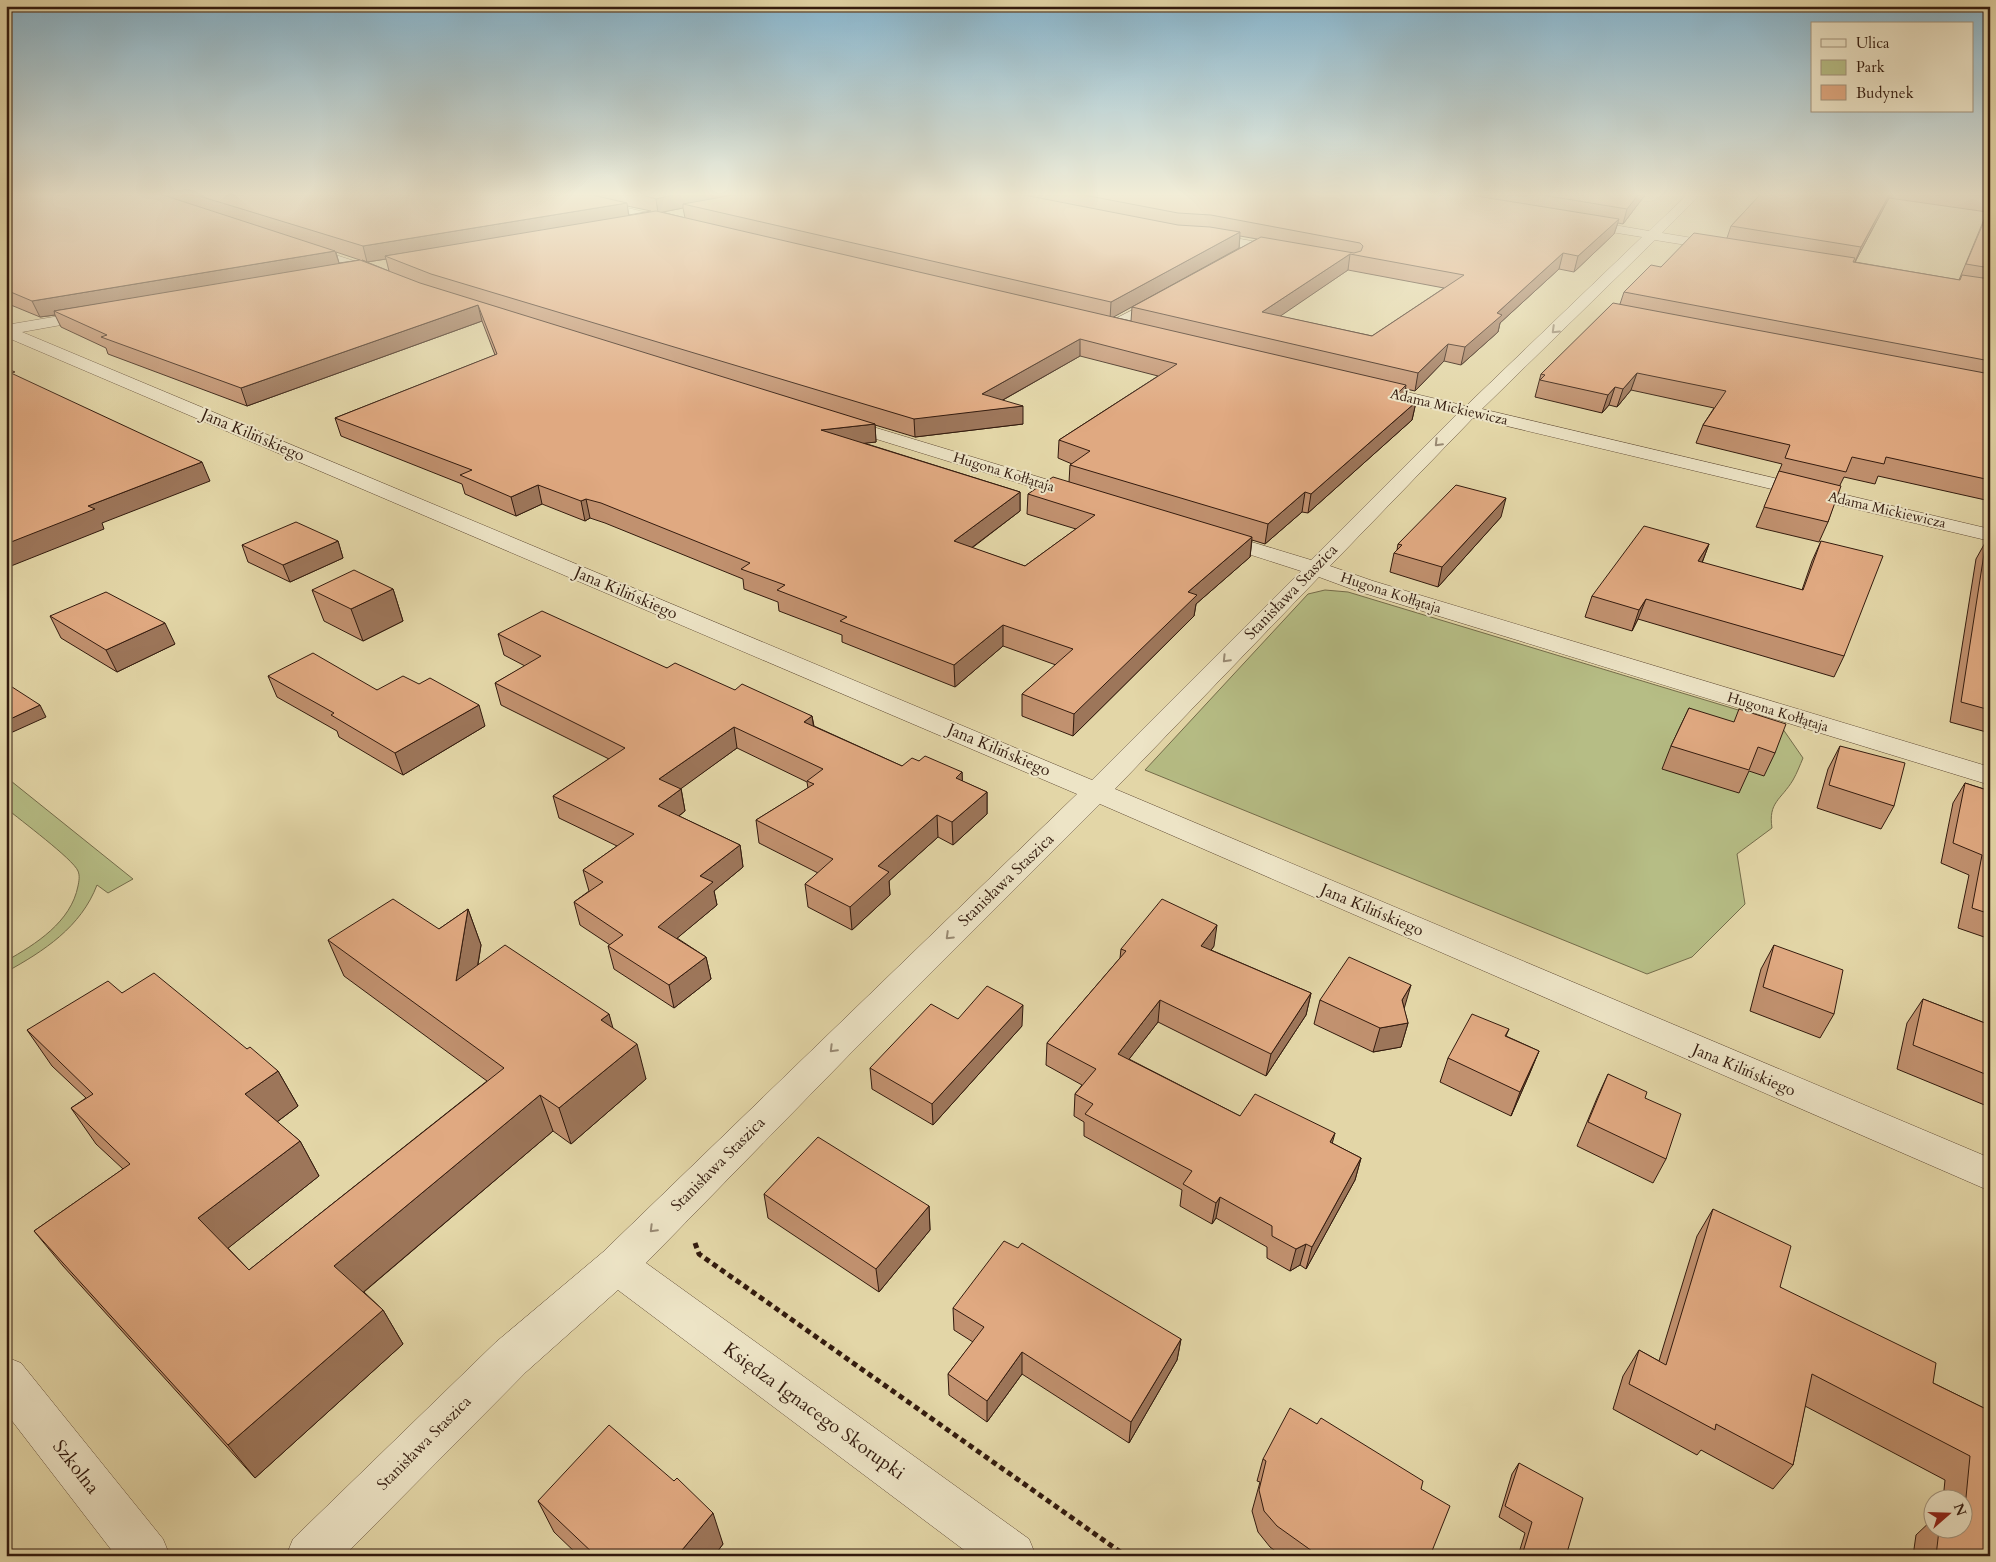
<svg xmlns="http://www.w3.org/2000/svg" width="1996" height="1562" font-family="Cardo,serif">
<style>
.green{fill:#b6bd85;stroke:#746c4a}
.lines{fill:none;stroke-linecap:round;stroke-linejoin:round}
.minor-casing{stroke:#5f4a34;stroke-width:1}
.path{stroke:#331b0e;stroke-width:5;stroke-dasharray:5.5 4;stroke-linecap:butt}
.minor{fill:#ede4c6;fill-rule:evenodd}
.wall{fill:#c1916f;stroke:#331b0e;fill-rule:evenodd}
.shaded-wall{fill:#9d765a;stroke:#331b0e}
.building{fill:#e0a981;stroke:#331b0e;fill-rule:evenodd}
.oneway{stroke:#998a73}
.labels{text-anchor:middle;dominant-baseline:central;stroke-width:4;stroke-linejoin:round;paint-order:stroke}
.far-street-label{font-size:14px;fill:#331b0e;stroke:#ede4c6}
.street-label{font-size:16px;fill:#331b0e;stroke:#ede4c6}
.near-street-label{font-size:19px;fill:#331b0e;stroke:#ede4c6}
</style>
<rect width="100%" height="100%" fill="#e3d6a7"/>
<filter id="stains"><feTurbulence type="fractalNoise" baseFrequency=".004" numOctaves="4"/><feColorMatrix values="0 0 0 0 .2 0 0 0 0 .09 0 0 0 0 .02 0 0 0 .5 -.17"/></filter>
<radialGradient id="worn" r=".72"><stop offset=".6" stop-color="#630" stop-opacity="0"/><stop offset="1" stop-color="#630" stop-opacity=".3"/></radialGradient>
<path class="green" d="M1325,590l23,2 430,130 25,36c-3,7 -6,15 -10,22 -12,20 -25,22 -21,48l-35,26 8,50 -53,53 -45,17 -502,-204 163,-176z
M6,777l127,102 -25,14 -11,-8c-16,42 -53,66 -91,87v-11c30,-17 65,-39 72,-75 1,-5 2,-10 0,-15 -5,-12 -58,-51 -72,-63z"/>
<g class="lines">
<defs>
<path id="minor" d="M551,195h22l105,25 2,3 -7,4 -120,-29z
M1687,195h13l-38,38 67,11 2,3 -2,3 -5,1 -69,-11 -173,169 508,120v12l-517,-123 -143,148 43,15 617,186v18l-633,-194 -38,-14 -204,212 875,369v33l-890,-387 -250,250 -204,209 383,276 7,17h-64l-354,-266 -92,82 -182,184h-58l7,-17 203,-197 107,-90 474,-458 -1071,-457v-12l89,-15 5,2 3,3 -3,3 -78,14 1070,448 209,-209 -93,-30 -4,-4 4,-4 7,-2 7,2 89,27 146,-146 -94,-22 -3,-4 3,-4 6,-1 97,23 176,-169 -68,-11 -2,-3 2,-3 5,-1 70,12z
M1202,232l83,15 7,4 -7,4 -88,-16 -2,-3 2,-3z
M302,244l83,27 2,3 -2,3h-10l-78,-26 -2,-3z
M1164,294l5,1 2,3 -2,3 -50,28h-12l-2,-3 2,-3z
M840,417l245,74 3,4 -3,4 -7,2 -7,-2 -237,-73 -3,-4 3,-4z
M6,1357l15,6 142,176 7,17h-54l-110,-143z"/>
</defs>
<use href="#minor" class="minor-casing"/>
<path class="path" d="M695,1243l4,11 427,302"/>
<use href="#minor" class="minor"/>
</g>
<path class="wall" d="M6,195h1639l-22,29 -5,-1 -4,11 -40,38 -15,-3 -59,54 -2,9 -37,33 -17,-4 -29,30 -9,-2 -3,10 13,3 -4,18 -104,93 -6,-1 -37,32 -13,-4 -2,17 -54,47 -2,12 -121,120 -51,-20v-22l34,-29 -53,-19 -48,41 -113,-45v-7l-63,-24 -1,-9 -34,-13 -1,-10 -138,-56 -15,-5 -5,3 -43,-17 -26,12 -51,-22 -3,-10 -121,-48 -6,-18 160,-63 -13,-34 -235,85 -139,-52 -2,-6 -45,-21 -6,-12 -15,2 -34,-14zM627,206l24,5 -22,4zM683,208l2,10 -23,-6zM1240,236l17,3 -125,68 -1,14 -18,-4 126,-69zM336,252l24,8 -21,3zM386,259l3,12 -27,-11 5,2zM1348,270l96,18 -72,48 -93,-20zM1080,356l78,20 -99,64 -1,18 14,6 -2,1 -1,17 -41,12 -1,20 49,15 -51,37 -53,-18 48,-37v-19l-156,-49 12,-1 -1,-17 40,12 108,-13 -20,-24z
M1760,195h230v306l-112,-25 -3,8 -31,-7 -4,8 -12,37 -9,20 -63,-15 26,-63 -86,-21 7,-18 11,-17 -83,-18 -14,17 -8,-2 -7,8 -67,-16 6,-23 79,-70 4,-12 37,-25 66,-29 4,-12zM1889,198l98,14 -28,68 -104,-18z
M1501,517l-63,70 -48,-15 4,-19 3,-3 1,-6z
M338,541l5,17 -53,24 -42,-20 -6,-17z
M1821,541l23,115 -10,21 -196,-58 -6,12 -47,-14 7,-21 117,-52 -7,19 100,27 10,-29z
M1986,541l4,1v191l-40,-11 26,-163z
M393,589l10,32 -40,20 -39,-20 -12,-31z
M50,616l125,28 -58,28 -56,-34z
M498,634l169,34 145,48 2,10 88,40 17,-5 43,11v9l25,11v22l-34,31 -15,-8 -49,44 1,14 -38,35 -44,-23 -3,-23 13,-11 -59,-30 -3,-23 52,-32 -1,-6 -70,-34 -56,40 4,23 -6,5 61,29 3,22 -29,24 3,14 -40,33 29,19 5,22 -37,29 -60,-39 -6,-23 2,-1 -30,-20 -6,-23 15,-11 -6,-21 34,-24 -58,-28 -6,-22 56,-37 -108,-54 -6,-22 30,-17 -21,-11z
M268,676l109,14 108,36 -82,49 -64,-38 -2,-6 -60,-34z
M1689,708l86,45 -11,23 -15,-5 -10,22 -77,-24 9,-23z
M1840,746l54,60 -13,23 -64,-21 11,-39z
M1965,783l25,8v148l-32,-11 11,-53 -28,-12 12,-60z
M468,909l13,36 -3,20 131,49 3,14 34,51 -75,65 -18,-13 -189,161 19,18 20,34 -148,134 -192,-212 -29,-35 89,-62 -27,-25 -25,-36 15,-10 -34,-32 -25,-36 95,-37 125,56 31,22 20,35 -21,16 23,19 19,35 -91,72 21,22 238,-189 -143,-105 -16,-36 111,-11z
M1774,945l60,69 -14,24 -70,-27 11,-42z
M1214,946l-3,4 100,43 -5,22 -40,61 -108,-54 -29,37 111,57 92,27 29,15 -6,22 -49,89 -6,-4 -10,6 -23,-13v-11l-51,-29 -4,6 -32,-18 2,-16 -98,-54v-14l-10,-6 1,-22 7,-9 -36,-20 1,-22 73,-85 1,-9z
M1923,999l67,26v78l-3,3 -90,-37 10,-46z
M1320,1000l84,9 4,14 -7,24 -28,5 -59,-28z
M1022,1026l-89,99 -61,-36 -2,-21z
M1509,1029l-3,7 33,15 -10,24 -18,41 -71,-34 8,-24z
M1608,1074l37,24 21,61 -13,24 -76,-37 20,-48z
M764,1194l165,12 1,24 -51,62 -111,-74z
M1713,1209l67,78 153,96 57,28v145h-77l3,-21 18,-17v12h30v-30h-21l2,-20 -140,-74 -12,59 -20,24 -72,-39 -4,5 -84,-46 10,-33 16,-26 20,11 38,-125z
M953,1308l228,31 -4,21 -48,83 -107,-69 -35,48 -38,-27 -1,-21 25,-32 -19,-12z
M1263,1459l158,30 9,67h-148l-12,-9 -12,-15 -6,-21 8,-29 -3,-1z
M1519,1463l47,93h-48l7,-23 -26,-16 13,-43z
M674,1481l49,63 -9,12h-135l-25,-24 -16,-31z"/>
<path class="shaded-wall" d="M673,195h77l-67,9v4l-25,5 -2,-14z
M1638,195h7l-22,29 4,-15z
M1889,195h1l-1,3 -34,64 6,-15z
M627,203l2,15 -244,38 1,3 -19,3 -4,-16z
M1619,219l-5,15 -40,38 4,-16z
M1240,232l-1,16 -129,71 1,-17z
M335,251l5,15 -286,45 1,4 -15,2 -8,-16z
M1563,253l-4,16 -59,54 -2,9 -37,33 4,-18 32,-34z
M1350,254l-2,16 -88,60 2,-18z
M478,305l4,16 -235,85 -6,-18z
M1080,339v17l-95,54 38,-4v18l-108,13 -1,-18 68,-25z
M1448,344l-4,17 -29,30 3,-18z
M1637,373l-6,17 -14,17 6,-18z
M1406,385l-3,18 -9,-6z
M1615,387l-6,18 -7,8 6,-18z
M1416,402l-4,18 -104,93 3,-19z
M875,424l1,18 -54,6 -1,-18z
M202,462l8,19 -108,42 2,6 -98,39v-24l82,-38z
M538,485l4,19 -26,12 -5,-19z
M1020,492v19l-66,50v-20z
M1305,492l-3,20 -37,32 3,-20z
M1506,498l-5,19 -63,70 4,-20z
M586,499l4,19 -5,3 -4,-20z
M1252,537l-2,20 -54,47 -2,12 -121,120 1,-22 114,-122z
M338,541l5,17 -53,24 -7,-17z
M1709,544l-8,21 -3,-4z
M393,589l10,32 -40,20 -12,-32z
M1646,599l-8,20 -6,12 7,-21z
M165,623l10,21 -58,28 -11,-22z
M1003,625v21l-48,41 -1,-22z
M40,705l6,12 -40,18v-14z
M479,705l6,21 -82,49 -8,-22z
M812,716l3,21 -11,-15z
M734,727l3,21 -73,53 -5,-22z
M962,772l1,22 -7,-16z
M681,789l4,22 -22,17 -5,-22z
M987,792v22l-34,31 -1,-23z
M937,815l1,22 -49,44 1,14 -38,35 -2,-23 28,-41z
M740,845l3,22 -29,24 3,14 -54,45 -5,-23 42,-51z
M468,909l13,36 -12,71 -13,-35z
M1217,925l-3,21 -16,22 3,-22z
M706,957l5,22 -37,29 -5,-23z
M1411,985l-7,24 -2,-9z
M1311,993l-5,22 -40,61 5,-22z
M1160,1000l-2,22 -42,54 2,-22z
M1023,1005l-1,21 -89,99 -1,-21z
M609,1014l10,35 -18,-29z
M1408,1023l-7,24 -28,5 7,-24z
M637,1044l9,35 -75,65 -12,-36z
M1539,1051l-10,24 -18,41 9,-24z
M278,1071l20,35 -32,24 -21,-36z
M540,1095l13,36 -199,169 -20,-34z
M1335,1133l-6,22 1,-13z
M300,1141l19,35 -97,77 -24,-35z
M1361,1158l-6,22 -49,89 6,-22z
M1220,1197l-4,21 -4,6 4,-21z
M929,1206l1,24 -51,62 -3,-23z
M1306,1244l-6,21 -10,6 6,-22z
M383,1310l20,34 -148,134 -27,-33z
M1181,1339l-4,21 -48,83 2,-21z
M1022,1352v22l-35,48v-21z
M713,1513l10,31 -9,12h-37z"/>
<path class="building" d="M6,195h157l172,56 -303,50 -26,-11z
M196,195h396l35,8 -264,43z
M642,195h31l-17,4z
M733,195h291l154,30 32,2 30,5 -129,70 -428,-98z
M1084,195h386l149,24 -41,37 -15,-3 -66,60 5,2 -37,32 -17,-3 -30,29 -286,-66 129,-70 93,16 7,-2 2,-5 -3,-3 -149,-28 -33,-2zM1350,254l114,21 -92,61 -110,-24z
M1542,195h96l-11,14z
M1760,195h129l-28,52 -130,-21z
M1974,195h16v2z
M1990,207v61l-24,-4z
M656,211l750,174 -12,12 22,5 -105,92 -6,-2 -37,32 -198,-59 20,-14 -31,-11 118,-76 -97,-25 -98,55 41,12 -109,13 -483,-145 -46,-18z
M1694,233l161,25 -2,4 107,18 2,-5 28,4v82l-366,-69 27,-27 10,2z
M360,260l60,23 455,141 -54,6 199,62 -66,49 71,25 70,-51 -67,-21 25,-17 199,60 -64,55 9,3 -123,119 -52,-20 51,-45 -70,-24 -49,40 -114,-44 7,-4 -70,-27 8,-5 -44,-16 9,-6 -149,-60 -15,-4 -5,2 -43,-16 -27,12 -51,-22 12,-5 -137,-52 162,-64 -19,-49 -237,83 -140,-51 6,-2 -53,-24z
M1613,303l377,71v106l-104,-23 -2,7 -32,-7 -6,15 -61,-14 5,-13 -87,-20 23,-34 -89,-18 -14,16 -8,-2 -7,8 -68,-15 5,-5 -4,-1z
M6,368l9,4 -4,1 191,89 -114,44 7,3 -89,35z
M1779,471l62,15 -13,36 -64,-15z
M1456,485l50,13 -64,69 -48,-14 8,-8 -4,-1z
M296,522l42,19 -55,24 -41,-20z
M1644,526l65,18 -11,17 105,29 18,-49 62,15 -39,100 -198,-57 -7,11 -47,-14z
M1986,541l4,1v168l-29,-8z
M354,570l39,19 -42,20 -39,-19z
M106,592l59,31 -59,27 -56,-34z
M542,611l125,57 8,-5 60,27 7,-6 70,32 -8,6 98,44 10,-8 7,3 6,-5 37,16 -6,6 31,14 -35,30 -15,-7 -59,51 11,6 -39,35 -45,-23 28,-25 -77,-39 58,-36 -7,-3 16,-12 -89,-42 -75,52 22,10 -23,17 82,39 -40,31 13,6 -55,45 48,30 -37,28 -61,-39 15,-11 -49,-33 29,-20 -20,-12 51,-36 -81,-38 72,-48 -130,-65 46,-27 -43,-22z
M313,653l64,37 26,-14 16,8 11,-6 49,27 -84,48 -64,-38 3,-2 -66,-37z
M9,685l31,20 -34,16v-35z
M1689,708l45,14 5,-13 47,15 -11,29 -17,-6 -9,23 -78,-24z
M1840,746l65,17 -11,43 -65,-21z
M1965,783l25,8v123l-18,-6 10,-53 -29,-12z
M393,899l46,30 29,-20 -12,72 49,-36 104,69 -8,6 36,24 -78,64 -19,-13 -206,171 49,44 -155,135 -194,-214 96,-67 -59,-56 22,-14 -66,-64 81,-49 14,12 32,-20 93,76 3,-2 28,24 -33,23 55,47 -102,77 51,52 255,-202 -176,-128z
M1162,899l55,26 -16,21 110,47 -40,61 -111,-54 -42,54 122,62 15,-22 80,39 -5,9 31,16 -49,89 -6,-3 -10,5 -24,-13v-10l-52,-29 -4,6 -33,-19 9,-13 -107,-57 8,-10 -18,-10 21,-25 -49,-26 79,-92 -5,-2z
M1774,945l69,25 -9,44 -71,-27z
M1349,957l62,28 -9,15 6,23 -28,5 -60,-28z
M987,986l36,19 -91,99 -62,-36 61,-64 27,15z
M1923,999l67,26v51l-77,-31z
M1472,1014l37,15 -4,7 34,15 -19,41 -72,-34z
M1608,1074l39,18 -2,6 36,16 -15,45 -78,-37z
M818,1137l111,69 -53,63 -112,-75z
M1713,1209l78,37 -11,41 156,76 -3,20 57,28v145h-54l3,-26h25v-12l6,-62 -158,-82 -19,91 -77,-41 -1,6 -86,-46 10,-34 27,15z
M1004,1241l14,7 4,-5 159,96 -50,83 -109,-70 -35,49 -39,-27 36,-47 -31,-19z
M1290,1408l27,16 4,-6 102,63 -2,8 29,17 -20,50h-111l-42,-30 -13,-15 -5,-21 7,-29 -3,-2z
M609,1425l65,56 3,-3 36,35 -36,43h-81l-58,-55z
M1519,1463l64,35 -17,58h-36l-7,-4 9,-30 -27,-16z"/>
<defs><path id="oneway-chevron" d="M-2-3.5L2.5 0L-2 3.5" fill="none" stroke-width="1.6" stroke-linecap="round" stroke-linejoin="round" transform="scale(1.25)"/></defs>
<g class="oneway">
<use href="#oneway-chevron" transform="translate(1555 330) rotate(136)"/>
<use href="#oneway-chevron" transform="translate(1438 443) rotate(135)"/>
<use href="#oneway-chevron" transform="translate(1226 659) rotate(134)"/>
<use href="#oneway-chevron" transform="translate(949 936) rotate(136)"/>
<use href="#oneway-chevron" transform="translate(833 1049) rotate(135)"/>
<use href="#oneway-chevron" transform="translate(653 1229) rotate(135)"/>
</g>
<linearGradient id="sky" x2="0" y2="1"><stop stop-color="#87b6cf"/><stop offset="0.47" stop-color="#f2edd7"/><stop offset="1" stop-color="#f2edd7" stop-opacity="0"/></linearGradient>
<rect width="1996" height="414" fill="url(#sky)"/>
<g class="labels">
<g class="far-street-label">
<text transform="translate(1449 407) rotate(13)">Adama Mickiewicza</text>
<text transform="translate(1004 472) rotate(17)">Hugona Kołłątaja</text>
<text transform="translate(1887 510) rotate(13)">Adama Mickiewicza</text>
<text transform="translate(1391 593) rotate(18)">Hugona Kołłątaja</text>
<text transform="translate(1778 712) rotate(17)">Hugona Kołłątaja</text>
</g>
<g class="street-label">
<text transform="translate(253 435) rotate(23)">Jana Kilińskiego</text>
<text transform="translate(1291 592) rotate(-46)">Stanisława Staszica</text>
<text transform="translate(626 593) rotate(23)">Jana Kilińskiego</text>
<text transform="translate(999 750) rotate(23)">Jana Kilińskiego</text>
<text transform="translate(1006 880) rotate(-44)">Stanisława Staszica</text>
<text transform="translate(1372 910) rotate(23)">Jana Kilińskiego</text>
<text transform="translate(1744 1070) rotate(23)">Jana Kilińskiego</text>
<text transform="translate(718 1164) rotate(-45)">Stanisława Staszica</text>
<text transform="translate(424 1443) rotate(-45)">Stanisława Staszica</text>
</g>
<g class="near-street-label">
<text transform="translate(814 1411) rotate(36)">Księdza Ignacego Skorupki</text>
<text transform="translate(76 1467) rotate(52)">Szkolna</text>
</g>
</g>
<rect width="1996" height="1562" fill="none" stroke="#e3d6a7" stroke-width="25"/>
<rect x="8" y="8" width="1981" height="1547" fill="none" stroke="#331b0e" stroke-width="2.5"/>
<rect x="12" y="12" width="1971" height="1537" fill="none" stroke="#331b0e"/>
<rect x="1811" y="22" width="162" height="90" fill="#ede4c6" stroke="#a3947c"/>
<rect x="1821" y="39" width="25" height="8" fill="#ede4c6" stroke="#a3947c"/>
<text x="1856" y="48" font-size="15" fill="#331b0e">Ulica</text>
<rect x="1821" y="60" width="25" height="15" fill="#b6bd85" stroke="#a3947c"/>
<text x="1856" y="72" font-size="15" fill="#331b0e">Park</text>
<rect x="1821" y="85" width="25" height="15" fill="#e0a981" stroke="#a3947c"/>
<text x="1856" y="98" font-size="15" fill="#331b0e">Budynek</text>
<g transform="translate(1948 1514) rotate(70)"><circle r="24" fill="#ede4c6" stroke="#a3947c"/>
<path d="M0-4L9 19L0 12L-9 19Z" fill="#8f2418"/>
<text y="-8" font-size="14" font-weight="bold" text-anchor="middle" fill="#331b0e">N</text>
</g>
<rect width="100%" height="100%" filter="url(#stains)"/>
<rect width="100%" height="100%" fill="url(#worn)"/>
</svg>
